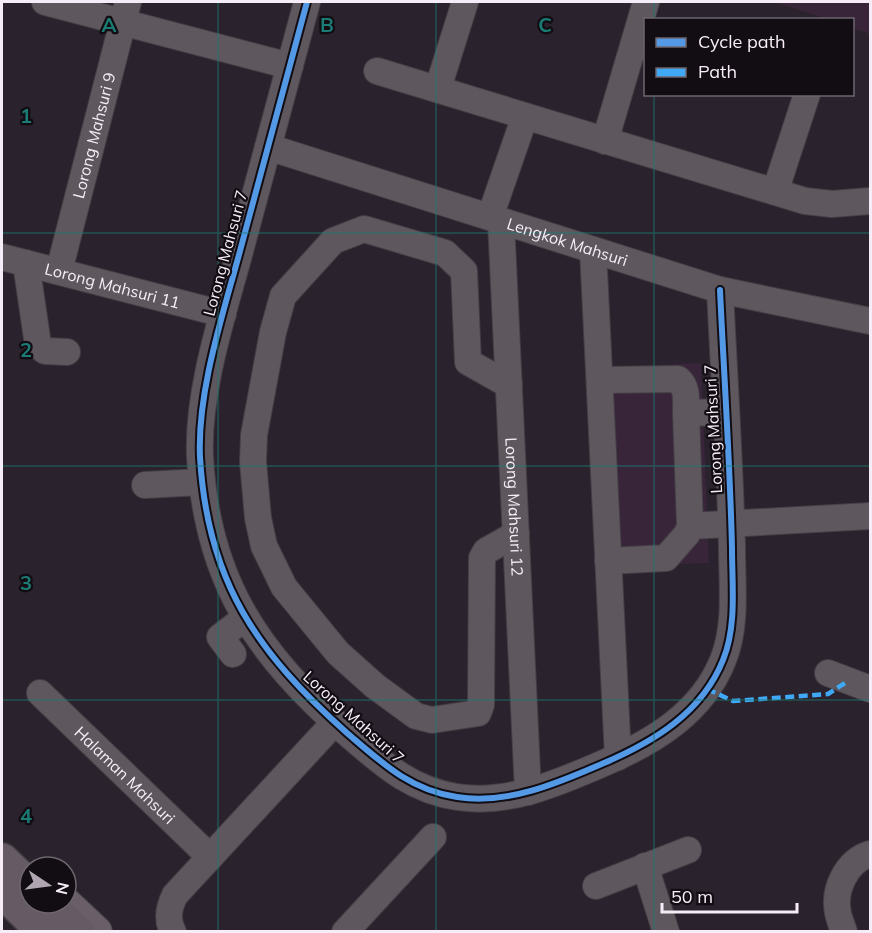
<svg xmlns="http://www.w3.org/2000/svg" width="872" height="933" font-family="Mulish,sans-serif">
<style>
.built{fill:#38253a}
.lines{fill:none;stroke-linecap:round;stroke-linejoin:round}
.minor-casing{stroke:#443e45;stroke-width:28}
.major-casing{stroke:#443e45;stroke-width:34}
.highway-casing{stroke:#443e45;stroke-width:36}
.minor{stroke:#5e585e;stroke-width:26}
.major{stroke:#6a5f68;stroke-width:32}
.highway{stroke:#665b64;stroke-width:33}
.quiet{stroke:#3fa9f5;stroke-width:4.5;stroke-dasharray:9 4.5;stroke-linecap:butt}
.cycleway-casing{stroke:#120c13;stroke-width:10}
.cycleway{stroke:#5399e6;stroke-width:6}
.grid{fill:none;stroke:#1b7c75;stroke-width:1.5;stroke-opacity:0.55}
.labels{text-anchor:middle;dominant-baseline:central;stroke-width:4.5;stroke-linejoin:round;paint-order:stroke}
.street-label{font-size:16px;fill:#f7edf8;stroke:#120c13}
.grid-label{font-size:20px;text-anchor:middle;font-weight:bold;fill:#1b7c75;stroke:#120c13;stroke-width:4.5;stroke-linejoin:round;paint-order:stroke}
</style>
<rect width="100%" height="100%" fill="#2a222c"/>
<path class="built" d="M774,2h96v32l-17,-6 -1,-8 -25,-1z
M701,363l8,200 -95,4 -8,-200z"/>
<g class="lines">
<defs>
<g id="minor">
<path d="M45,2l245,64"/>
<path d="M307,2c-23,83 -45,166 -67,249 -17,63 -43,141 -40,206 7,124 57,196 147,276 35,30 63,57 110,64 51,8 101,-14 147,-34 49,-21 98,-50 119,-103 14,-34 9,-75 9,-112 -2,-86 -8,-172 -12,-258"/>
<path d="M377,71l428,130 27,3 38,-3"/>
<path d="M438,88l27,-86"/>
<path d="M605,141l41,-139"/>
<path id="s1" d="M268,147l452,143 150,31"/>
<path d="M775,192l32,-98"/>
<path d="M490,217l35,-101"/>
<path id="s2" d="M501,221l27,571"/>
<path d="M593,250l25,507"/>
<path id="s3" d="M2,257l221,57"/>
<path d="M26,263l12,82 7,6 22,1"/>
<path id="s4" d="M59,271l69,-269"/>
<path d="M600,380l78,-1c10,8 8,22 8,34"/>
<path d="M509,385l-41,-23 -4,-91 -19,-18 -81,-24 -31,12 -50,55 -10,36 -19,103 -1,27 5,56 6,28 20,41 54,66 37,33 41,30 16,4 46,-7 3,-8 1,-147 4,-7 30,-17"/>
<path d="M726,412l-40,1 4,113 180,-10"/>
<path d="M145,485l57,-3"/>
<path d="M608,561l58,-3 21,-24 3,-8"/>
<path d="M233,654l-13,-17 25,-19"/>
<path d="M828,673l42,16"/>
<path id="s5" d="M40,693l170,164"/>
<path d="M645,866l21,66"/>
<path d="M596,886l92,-36"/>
<path d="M173,932c-7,-13 -4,-25 2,-37l160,-173"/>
<path d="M345,932l88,-95"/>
<path d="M844,932c-2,-7 -5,-13 -6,-19 -5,-24 9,-52 32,-59"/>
</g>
<path id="major" d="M65,903l31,29"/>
<path id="highway" d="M2,860l28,27
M2,891l42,41
M47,903l30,29"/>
</defs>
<use href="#minor" class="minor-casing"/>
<use href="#major" class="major-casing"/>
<use href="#highway" class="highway-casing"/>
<use href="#minor" class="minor"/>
<use href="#major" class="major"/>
<use href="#highway" class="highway"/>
<path class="quiet" d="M707,689l26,12 95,-7 20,-13"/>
<defs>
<path id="cycleway" d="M307,2c-23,83 -45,166 -67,249 -17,63 -43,141 -40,206 7,124 57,196 147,276 35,30 63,57 110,64 51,8 101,-14 147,-34 49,-21 98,-50 119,-103 14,-34 9,-75 9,-112 -2,-86 -8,-172 -12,-258"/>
</defs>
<use href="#cycleway" class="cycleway-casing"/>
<use href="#cycleway" class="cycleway"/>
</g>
<path class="grid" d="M218,2v930M436,2v930M654,2v18M654,94v838M2,233h868M2,466h868M2,700h868"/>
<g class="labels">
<g class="street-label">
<text stroke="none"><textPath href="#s4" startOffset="140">Lorong Mahsuri 9</textPath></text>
<text stroke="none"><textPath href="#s1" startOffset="314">Lengkok Mahsuri</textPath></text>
<text transform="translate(225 253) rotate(-75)">Lorong Mahsuri 7</text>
<text stroke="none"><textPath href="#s3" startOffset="114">Lorong Mahsuri 11</textPath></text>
<text transform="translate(713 429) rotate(-93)">Lorong Mahsuri 7</text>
<text stroke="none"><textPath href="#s2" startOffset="286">Lorong Mahsuri 12</textPath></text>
<text transform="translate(354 717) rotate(42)">Lorong Mahsuri 7</text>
<text stroke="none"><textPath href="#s5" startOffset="118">Halaman Mahsuri</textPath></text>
</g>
</g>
<g class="grid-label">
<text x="109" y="32">A</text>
<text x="327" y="32">B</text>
<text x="545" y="32">C</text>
<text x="26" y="123">1</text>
<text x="26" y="357">2</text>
<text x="26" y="590">3</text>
<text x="26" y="823">4</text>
</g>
<rect width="872" height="933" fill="none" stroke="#f7edf8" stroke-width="6"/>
<rect x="644" y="18" width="210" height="78" fill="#120c13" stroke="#6e666f" stroke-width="1.5"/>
<rect x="656" y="38" width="30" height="9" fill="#5399e6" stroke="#6e666f" stroke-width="1.5"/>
<text x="698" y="48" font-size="18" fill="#f7edf8">Cycle path</text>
<rect x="656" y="68" width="30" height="9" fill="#3fa9f5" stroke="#6e666f" stroke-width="1.5"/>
<text x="698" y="78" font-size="18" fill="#f7edf8">Path</text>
<g transform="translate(48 885) rotate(103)"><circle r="28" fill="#120c13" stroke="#6e666f" stroke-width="1.5"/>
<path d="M0-4.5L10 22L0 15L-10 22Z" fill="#afa6b1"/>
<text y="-9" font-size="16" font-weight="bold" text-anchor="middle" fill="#f7edf8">N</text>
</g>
<path d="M662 903v9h135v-9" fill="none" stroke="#f7edf8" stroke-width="3"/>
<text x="671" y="903" font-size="18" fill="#f7edf8" stroke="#120c13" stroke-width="4.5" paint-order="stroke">50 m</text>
</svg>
